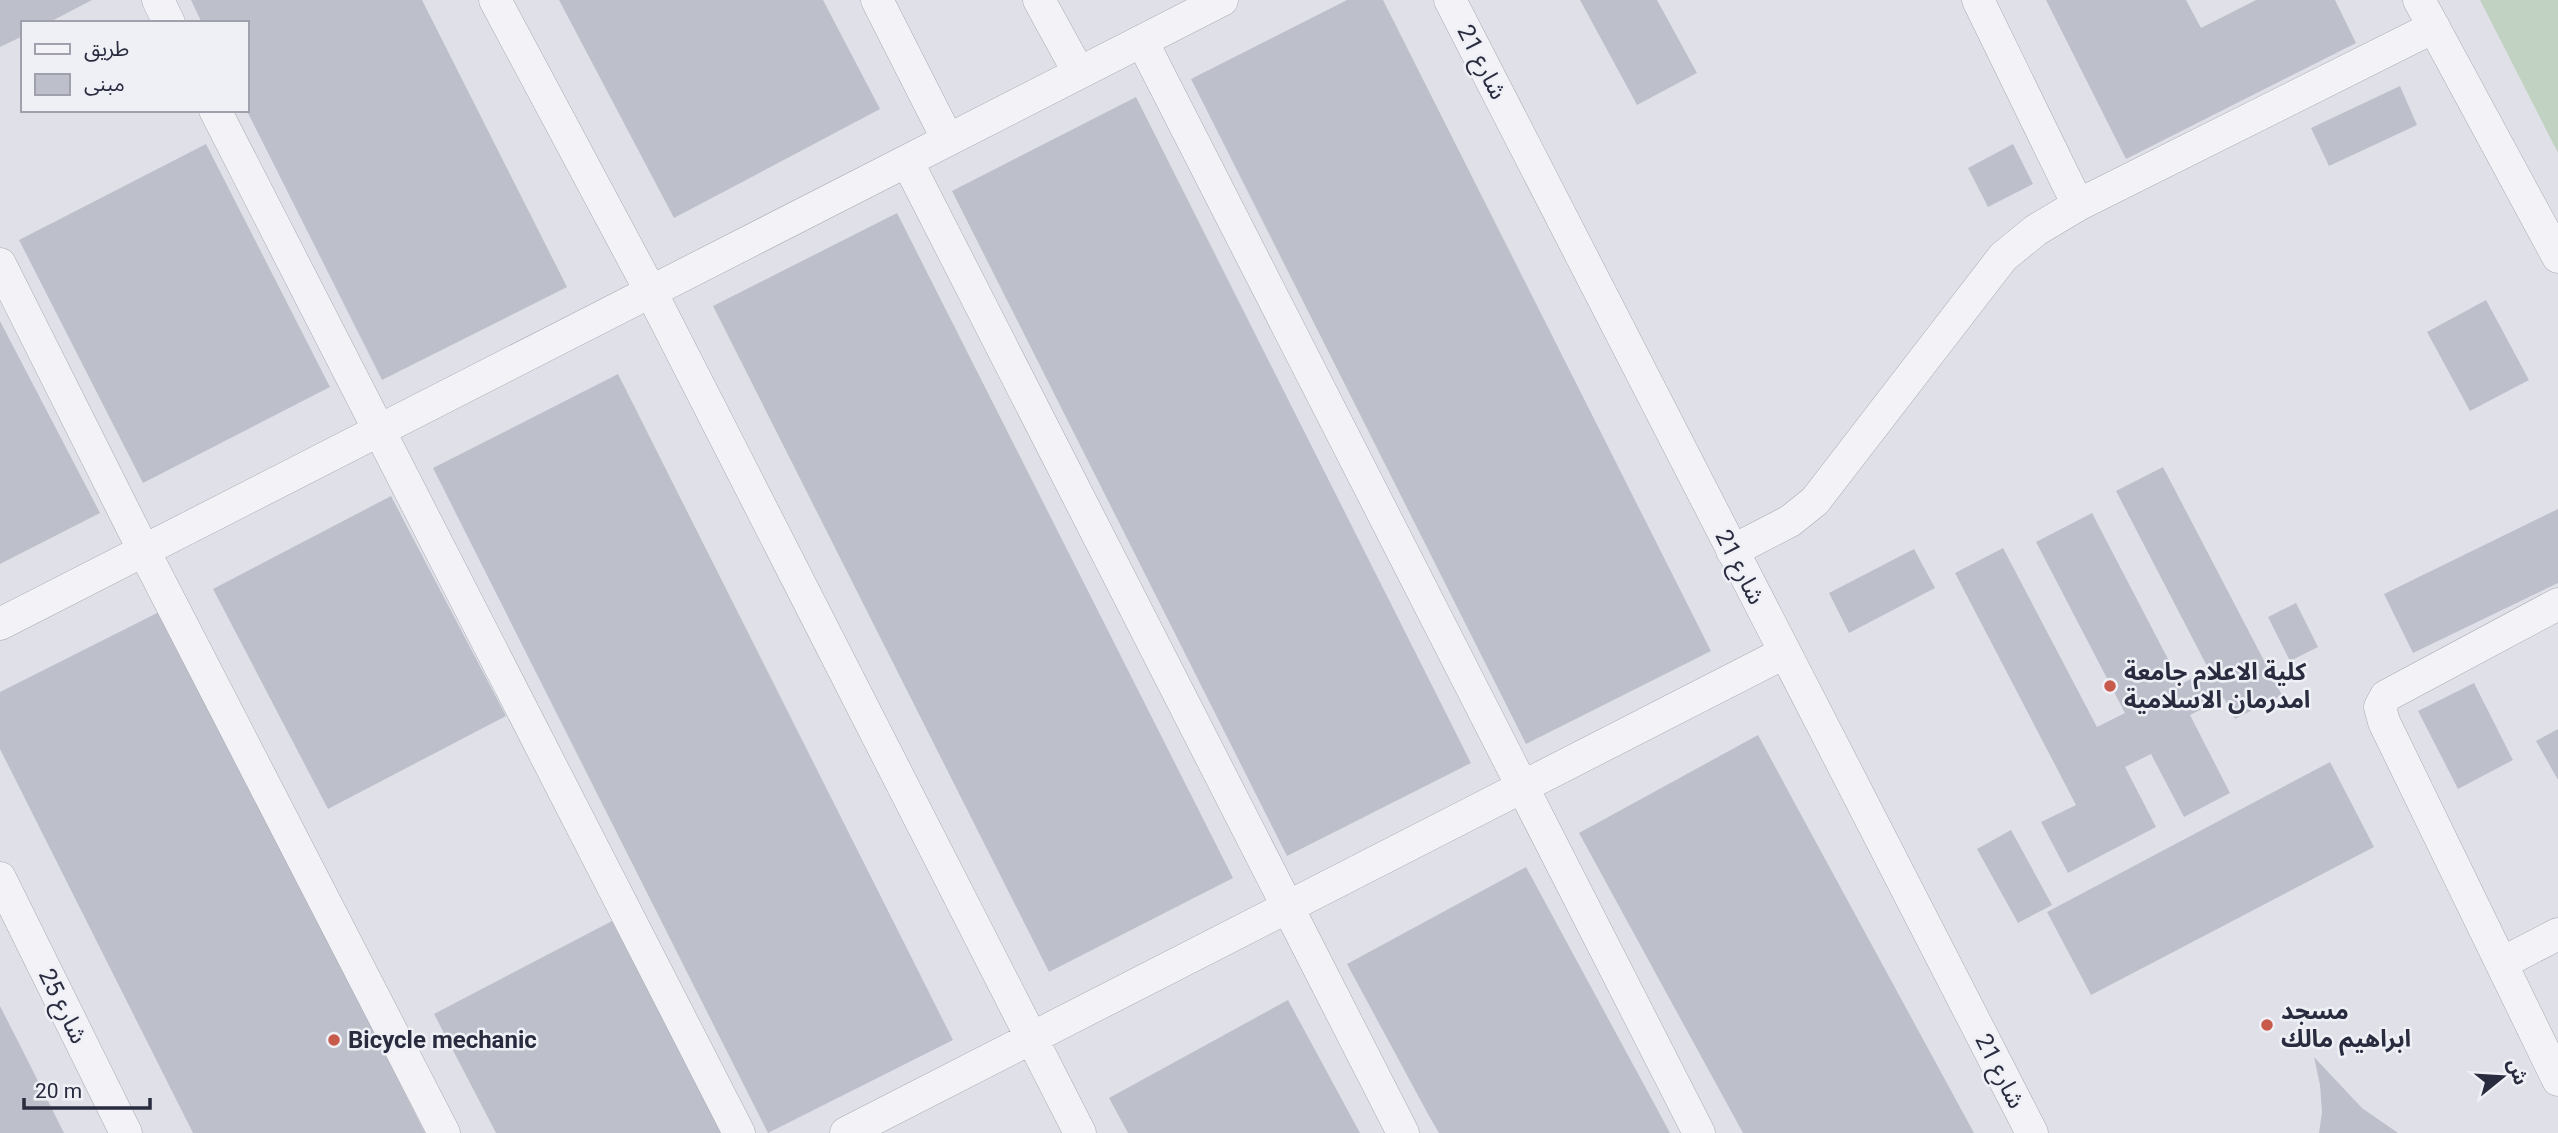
<svg xmlns="http://www.w3.org/2000/svg" width="2558" height="1133" font-family="Roboto,'Noto Sans Arabic',sans-serif">
<style>
.green{fill:#c2d2c2}
.building{fill:#bdbfcb}
.lines{fill:none;stroke-linecap:round;stroke-linejoin:round}
.minor-casing{stroke:#a9aab5;stroke-width:33}
.minor{stroke:#f3f3f7;stroke-width:32}
.poi-dot{fill:#c85a4b;stroke:#eff0f6;stroke-width:2.5}
.labels{text-anchor:middle;dominant-baseline:central;stroke-width:5;stroke-linejoin:round;paint-order:stroke}
.street-label{font-size:24px;fill:#292b3f;stroke:#eff0f6}
.poi-label{font-size:24px;font-weight:bold;fill:#292b3f;stroke:#eff0f6;text-anchor:start}
</style>
<rect width="100%" height="100%" fill="#e0e1e8"/>
<path class="green" d="M2480,0h78v153z"/>
<path class="building" d="M0,0h92l-44,23h-25v13l-23,11z
M191,0h231l145,287 -185,93 -135,-269v-88h-45z
M559,0h264l57,109 -206,109z
M1347,0h36l328,651 -185,93 -335,-665z
M1580,0h77l40,73 -60,32z
M2046,0h140l15,28 55,-28h79l21,43 -230,116z
M2400,86l17,39 -88,41 -18,-38z
M1136,97l335,666 -184,93 -335,-665z
M206,144l124,243 -187,96 -124,-243z
M2013,144l20,40 -45,23 -20,-39z
M897,213l336,665 -184,94 -336,-666z
M2486,300l43,80 -59,31 -43,-79z
M0,321l100,192 -100,51z
M618,374l335,666 -185,93 -335,-665z
M2163,467l119,228 -47,24 -11,-21 -34,17 40,78 -46,24 -33,-63 -26,13 31,60 -88,46 -27,-51 35,-17 -121,-232 48,-25 94,179 28,-14 -89,-171 56,-29 89,171 28,-14 -93,-179z
M391,496l115,220 -178,93 -115,-220z
M2558,509v74l-145,70 -29,-59z
M1914,549l21,39 -86,45 -20,-40z
M2296,603l22,44 -28,14 -22,-44z
M161,611l264,522h-232l-193,-384v-57z
M2474,683l39,77 -55,29 -40,-78z
M2558,729v51l-22,-39z
M1758,735l41,76 175,322h-231l-81,-148 -83,-152z
M2330,762l44,85 -283,148 -44,-83z
M2011,830l41,75 -34,18 -41,-74z
M1526,867l123,227 21,39h-231l-10,-17 -82,-152z
M612,921l110,212h-226l-62,-119z
M1288,1000l72,133h-232l-19,-35z
M0,1006l26,51 38,76h-64z
M2314,1057l48,51 36,25h-79l3,-21 -2,-27z"/>
<g class="lines">
<defs>
<path id="minor" d="M158,0l11,23
M495,0l156,292 429,841
M877,0l71,140
M1039,0l40,73
M1450,0l582,1133
M1978,0l100,205
M2419,0l139,257
M1142,41l557,1092
M215,110l524,1023
M907,161l496,972
M0,264l144,287 300,582
M1732,551l58,-30 25,-20 188,-244 33,-27 42,-25 356,-178
M2558,604l-172,92 -6,11 4,15 174,358
M0,624l1222,-624
M0,878l126,255
M2502,963l56,-29
M846,1133l938,-480"/>
</defs>
<use href="#minor" class="minor-casing"/>
<use href="#minor" class="minor"/>
</g>
<g class="poi-dot">
<circle cx="2110" cy="686" r="7"/>
<circle cx="2267" cy="1025" r="7"/>
<circle cx="334" cy="1040" r="7"/>
</g>
<g class="labels">
<g class="street-label">
<text transform="translate(1482 62) rotate(63)">شارع 21</text>
<text transform="translate(1740 567) rotate(63)">شارع 21</text>
<text transform="translate(63 1006) rotate(64)">شارع 25</text>
<text transform="translate(2000 1071) rotate(63)">شارع 21</text>
</g>
<g class="poi-label">
<text x="2124" y="672">كلية الاعلام جامعة<tspan x="2124" dy="28">امدرمان الاسلامية</tspan></text>
<text x="2281" y="1011">مسجد<tspan x="2281" dy="28">ابراهيم مالك</tspan></text>
<text x="348" y="1040">Bicycle mechanic</text>
</g>
</g>
<rect x="21" y="21" width="228" height="91" fill="#eff0f6" stroke="#a0a1ad" stroke-width="2"/>
<rect x="35" y="44" width="35" height="10" fill="#f3f3f7" stroke="#a0a1ad" stroke-width="2"/>
<text x="84" y="56" font-size="21" fill="#292b3f">طريق</text>
<rect x="35" y="74" width="35" height="21" fill="#bdbfcb" stroke="#a0a1ad" stroke-width="2"/>
<text x="84" y="91" font-size="21" fill="#292b3f">مبنى</text>
<g transform="translate(2502 1077) rotate(72)" stroke="#eff0f6" stroke-width="5" paint-order="stroke">
<path d="M0-5L12 26L0 18L-12 26Z" fill="#292b3f"/>
<text y="-10" font-size="19" font-weight="bold" text-anchor="middle" fill="#292b3f">ش</text>
</g>
<path d="M24 1098v10h126v-10" fill="none" stroke="#292b3f" stroke-width="3.5"/>
<text x="35" y="1098" font-size="21" fill="#292b3f" stroke="#eff0f6" stroke-width="5" paint-order="stroke">20 m</text>
</svg>
